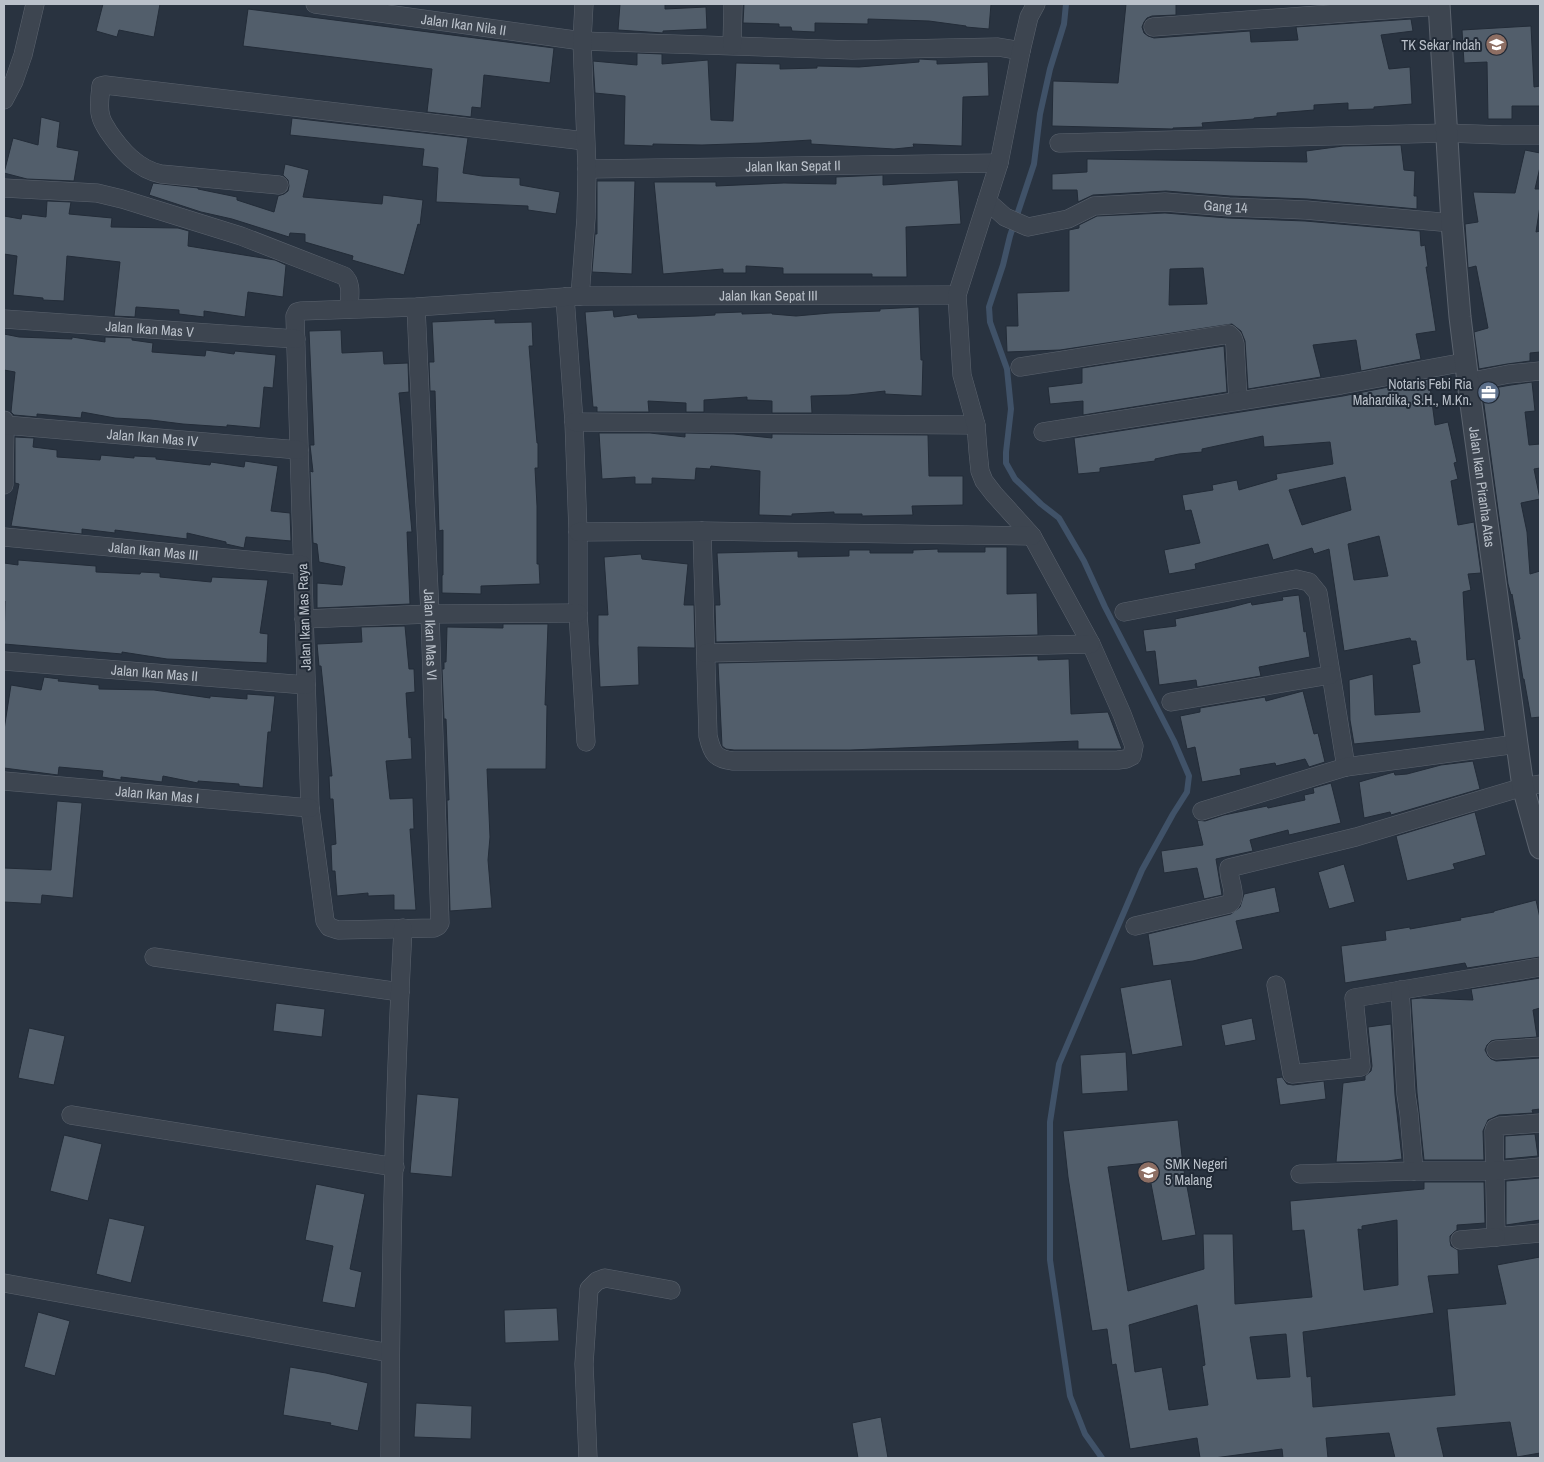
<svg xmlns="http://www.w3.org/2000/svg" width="1544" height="1462" font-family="'Archivo Narrow',sans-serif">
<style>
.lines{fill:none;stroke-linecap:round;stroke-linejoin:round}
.stream{stroke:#405268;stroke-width:6}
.building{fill:#525e6b;stroke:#232c38;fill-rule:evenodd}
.minor-casing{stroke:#5b636e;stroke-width:19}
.tertiary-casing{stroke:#5b636e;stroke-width:23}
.minor{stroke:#3d4550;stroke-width:18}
.tertiary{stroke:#3d4550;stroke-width:21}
.labels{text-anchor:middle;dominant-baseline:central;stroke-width:4;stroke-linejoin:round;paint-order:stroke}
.street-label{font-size:14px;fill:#bac1ca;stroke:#212a36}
.poi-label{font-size:14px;fill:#bac1ca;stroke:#212a36;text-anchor:end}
</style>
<rect width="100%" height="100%" fill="#293340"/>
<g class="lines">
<path class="stream" d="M1066,4l-2,20 -14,45 -10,45 -6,50 -24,72 -7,29 -14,42 1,15 17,47 4,40 -5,43v11l9,16 26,25 18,14 25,43 21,46 69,134 15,35 -2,16 -14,22 -31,56 -83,194 -9,58v138l20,136 15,38 17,24"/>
</g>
<path class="building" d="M103,4h57l-6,33 -35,-7 -2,7 -21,-6z
M620,4h45v5l41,-2 1,22 -44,2v2l-45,-3z
M744,4h247l-2,25 -23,-2v-1l-37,-5 -61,-2v5l-53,-1v9l-23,-1 -1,-4h-12v-3l-36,-1z
M1126,4h50v11l-24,1 -5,2 -3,4 -2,5 2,6 4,3 6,2 96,-7 1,11 47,-2 -2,-13 115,-8 2,12 -32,4 8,34 21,-2 2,37 -38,3v2l-26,1v-7l-34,2v5l-37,3v3l-23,2v1l-52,4 1,4 -30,1v1l-121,-3 1,-45 65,2z
M248,9l306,39 -4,35 -66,-8 -3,33 -9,-1 -1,10 -44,-5 5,-43 -189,-23z
M1531,26l3,61 6,-1v20h-28v13h-24l-1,-57 -23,1 -2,-33z
M637,53l25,1v10l46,-4 3,60 22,1 3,-58 44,1v5l37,-1v-2l42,1 60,-5v-3l18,1v4l51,-2 1,34 -26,1 -1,49 -49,-2 1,3 -20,2 -83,-5v-4l-50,3 -59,2 -49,-1v2l-29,-1 1,-49 -30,-3 -2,-32 44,4z
M41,117l19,5 -3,25 22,4 -5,30 -47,-2 -23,-6 9,-35 25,7z
M292,118l176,20 -5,35 19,3 38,2v7l40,7 -4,22 -28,-4v-4l-92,-4 2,-34 -16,-2 2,-17 -134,-14z
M1401,145l3,25 11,1 -1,25h3v13l-110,-10 -77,-3 -64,-5 -73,4 -15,7 -1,-12h-25v-16l35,-2v-13l220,3 -1,-11 37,-5z
M1525,150l15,3v14l-5,22h5v17l-4,26 4,-1v121l-10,1v8l-23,3 -28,5 -5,-37 14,-4 -12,-62 -8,2 -3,-44 13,-2 -5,-30 42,1z
M285,164l24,6 -6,27 79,7 1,-9 40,5 -3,25 -2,-1 -14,51 -52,-15 1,-4 -48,-14v-8l-15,-1 -1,4 -57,-18 -31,-7 -52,-17 4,-12 45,5v1l39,8v3l37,12 4,-16 6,-2 4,-3 1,-5 -1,-6 -5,-5z
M883,175v10l75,-5 3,44 -55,3 1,50h-35v-3h-89v-6l-37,-2v7h-23v-4l-60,5 -9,-92h62v4l68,-3 52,1v-7z
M597,181h38l-3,93 -40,-2 3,-38h2z
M47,201l24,1 -2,12 43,4 -1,9 67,1 11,3 -1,15 87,14 11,5 -3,32 -35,-5 -3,25 -41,-6v6l-25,-3v-4l-43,-3 -1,10 -21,-1 6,-54 -53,-6 -3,45 -21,-1v-2l-30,-3 4,-39 -13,-2v-38l17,3 1,-5 24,3z
M1165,213l63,5 77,3 115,10 1,15 4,-1 3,22h-2l10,64 -20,3 5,25 -60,12 -5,-31 -43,5 8,32 -73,12 -3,-48 -4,-10 -9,-7 -172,26 -53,2 -1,-26h12l-1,-33 52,-2v-61l10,-2v-3l18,-9zM1203,268l4,36 -38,1 1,-36z
M919,307l2,53h2l-1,36 -37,-2v-3l-36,4 -38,1 1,17h-40v-12l-25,-1v-3l-43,3v12h-18v-9l-38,-2 1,11h-52v-5h-4l-8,-95 28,-2 1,7 23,-3 1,4 60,-2 17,-1v-2l27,-1v2l30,-1v1l24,2 34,-3 50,-2v-2z
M495,319v4l37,-1 1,24h-4l8,97h1v25h-3l2,38v58h2l1,20 -59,2v8l-39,-1v-18h1v-45l-4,1 -4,-140h-5l-1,-29h5l-2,-40z
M341,330l1,23 41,-2 1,13 24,-1 1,29 -10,1 13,139h-5l3,72 -93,4v-25l25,2 3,-18 -26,-5 -2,-18 -4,-1 -3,-72 3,1 -3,-27h4l-5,-114z
M4,334l15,3 53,2v-2l33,5v-5l27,1v2l21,3 -1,9 53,4 1,-6 28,4 1,-3 41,4 -3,33 -9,-1 -4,41 -33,-3v2l-44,-3 -32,-4 -36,-2 -33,-6 -1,6 -44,-4v3l-23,-2 -3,-3 4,-40 -11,-2z
M1224,346l3,46 -144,23v-14l-33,3 -2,-17 34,-4v-15z
M1429,379l6,46 13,-3 9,40 -3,1 4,16 -7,2 7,44 16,-3 7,51 -13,1 3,16 -8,2 4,68 8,-1 10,72 -131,13 -4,-24 -1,-40 24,-6 2,41 45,-3 -8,-47 8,-2 -4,-22h-5l-1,-3 -66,13 -15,-102 -15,5 -2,-6 -39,12 -5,-16 -73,20 1,5 -27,5 -5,-24 36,-7 -9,-33 -6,1 -3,-16 31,-5 -1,-5 25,-5 2,10 38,-11 -1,-5 57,-10 -3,-22 -66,5 -1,-11 -61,13v3l-23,2 -24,5v2l-55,7v4l-22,2 -4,-36 269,-42zM1345,477l6,33 -49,15 -13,-35zM1379,536l9,40 -34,4 -6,-36z
M1532,382l3,29 -10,1 4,33 11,-1v24l-6,1 6,30 -19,4 6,29 3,42 10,-3v146l-9,1 -7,-39h-1l-6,-39 3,-1 -8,-45 -1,1 -3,-11 -26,-194 29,-5z
M599,433h51l35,4v-4l49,1 38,4v-4l156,1 1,41h34v29l-51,1 1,9 -51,1v-2h-28v-2l-42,2v2l-33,-1 1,-44 -49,-5 -1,3 -14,-1 -1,12 -43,-2v6h-17v-7l-33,2z
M15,437l19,1 -1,9 24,3v7l43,3 1,-5 33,3v-2l22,1v2l54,6 1,-3 33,5 1,-6 33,5 -7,45 19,2 1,28 -45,-4 -2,11 -18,-4v-2l-39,-9v6l-72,-9v3l-33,-4v5l-71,-8 8,-42 -4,-1z
M985,547h22v47l30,-1 1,42 -322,7 -1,-37h5l-3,-52 81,-2v6l51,-1v-6h21v3h43v-3l25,-1v3h47z
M641,554l1,5 46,5 -4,41h10l1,43 -57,-1 1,38 -39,2 -2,-43v-29h10l-4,-58z
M18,560l78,6v6l44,2 1,-2 19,1v4l51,5 1,-5 56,3 -8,53 8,1 -1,29 -100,-4 -45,-7v2l-118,-10 1,-43h-1v-38l14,2z
M1299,595l5,37 2,-1 4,26 -51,10 2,9 -64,11 -1,-7 -37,5 -4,-34 -9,1 -3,-22 33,-4 -1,-7 53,-11 23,-6 1,3 31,-5 -1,-3z
M503,624h45l-3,81h2l-1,64h-59l3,68 -2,23 4,48 -42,3 -3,-111h2l-2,-53 -1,-28h-2l-2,-50h2v-7h2l1,-35 56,1z
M405,626l4,43h5l1,23 -9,1 3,45 2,-1 1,22 -26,2 4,38 23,-1 1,31h-4l6,81h-22v-15l-26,1v-3l-31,3 -2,-25h-3l-1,-26 5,-1 -3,-45h-3l-1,-23h3l-8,-81 -3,-29h-2l-2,-22 45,-2 -1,-15z
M1038,656v4l31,-1 2,55 37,-2 14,37h-44v-8l-228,9h-116l-8,-1 -4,-3 -4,-83z
M44,677l15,2 -1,2 41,4v4l55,1 56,8v-2l37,3v-5l28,2 -4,36h-3l-5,56 -24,-2v-2l-41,-3v2l-35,-7 -1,6 -41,-5v3l-19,-3 1,-6 -44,-4 -1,8 -54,-7v-38l7,-45 30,5z
M1303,691l11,43 4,-1 7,29 -16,5 -4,-8 -29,7 -1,-3 -35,6 1,6 -39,7 -7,-35 -8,2 -7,-33 20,-4v-4l65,-11 1,4z
M1473,761l7,28 -89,26 -1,-3 -26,6 -5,-36 35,-10 1,3 12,-1 34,-9z
M1331,783l10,40 -52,12 -1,-5 -38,10 3,11 -37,8 6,36 -18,4 -7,-31 -33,5 -3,-22 42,-6 -6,-25 8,1 19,-6 43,-9 1,2 37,-8 -1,-5 10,-2 -1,-5z
M57,801l25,2 -9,95 -31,-3 -1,9 -37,-2v-34l47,2z
M1475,812l11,43 -33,9 2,5 -48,12 -11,-45z
M1344,864l11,38 -26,7 -11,-37z
M1275,887l5,25 -44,9 7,28 -50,12 -40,5 -5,-32 83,-20 9,-7 4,-13z
M1536,900l4,18v39l-73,11 -2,-5 -120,20 -4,-37 45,-6 -1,-9 25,-4v2l51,-9 -1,-2 34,-6v-1z
M1540,978v30l-7,2 4,27 -42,3 -4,1 -4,4 -2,5 3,6 3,3 5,2 44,-3v51l-8,1 1,3 -34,2 -11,5 -5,11 1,29h-60l-7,-67 -6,-94 10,-1 52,2 -2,-11z
M1171,979l12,67 -51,9 -12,-67z
M276,1003l49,6 -3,28 -49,-6z
M1252,1018l4,22 -31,6 -4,-21z
M1391,1024l4,71 7,64 -15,2 -51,1 7,-79 22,-3v-4l6,-5 1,-5 -4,-39z
M29,1028l36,8 -11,49 -36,-7z
M1126,1052l2,39 -46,3 -2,-39z
M1282,1077l5,7 6,1 31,-4 2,18 -46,6 -4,-27z
M417,1094l42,4 -7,79 -42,-4z
M1178,1120l5,45 13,70 -34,6 -15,-78 -39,4 20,124 76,-22 -1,-35h30l2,70 77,-7 -8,-67 -12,1 -2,-30 134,-12v-7h60l1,41 -28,2v5l-3,2 -4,4v5l1,5 7,4 1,24 -31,2 6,37 -131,19 4,45 4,-1 2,31 142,-12 -8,-86 59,-5 -9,-39 43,-8v196l-23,4 -7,-35 -73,6 7,30h-49l-6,-25 -63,5 2,20h-45l-1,-9 -68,9h-14l-3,-20 -67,11 -14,-85 -4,1 -5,-36 -15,2 -24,-154 -5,-46zM1397,1220l1,65 -34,5 -6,-61 4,1v-4zM1197,1305l8,60 -3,1 6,39 -39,5 -7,-43 -27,5 -6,-47zM1286,1334l4,43 -33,2 -7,-42z
M1535,1134l3,22 -33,3v-23z
M64,1135l38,9 -14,57 -38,-10z
M1540,1178v42l-34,5v-44z
M316,1184l49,10 -15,75 12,3 -7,36 -33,-6 11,-56 -28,-6z
M109,1218l36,8 -14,57 -35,-9z
M557,1308l2,33 -54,2 -1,-33z
M38,1312l32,9 -15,55 -31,-9z
M290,1367l36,6 42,10 -10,48 -28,-6 1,-2 -48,-8z
M416,1403l56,3 -1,33 -57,-2z
M881,1417l7,41h-30l-6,-35z"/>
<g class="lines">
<defs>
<g id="minor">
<path id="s1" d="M315,4l267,37 270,9 146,-3 23,4"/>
<path d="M1153,27l286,-21"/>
<path d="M732,45l1,-41"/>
<path d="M4,100l10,-19 9,-26 12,-51"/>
<path d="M1059,143l387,-10 57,2h37"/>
<path id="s2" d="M587,169l412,-6"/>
<path d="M279,185l-118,-11c-24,-5 -40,-24 -53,-43 -2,-4 -6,-9 -7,-14 -3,-8 -1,-22 0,-31l4,-1 480,56"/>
<path d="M4,188l93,5 25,6 119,37 103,40c9,8 5,22 5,33"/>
<path id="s3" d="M987,201l18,16 23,10 40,-8 26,-13 71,-4 64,5 77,3 146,13"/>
<path d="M580,296l6,-78 1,-49 -5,-128 2,-37"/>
<path d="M565,297l9,125 4,110v81l8,129"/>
<path id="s4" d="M416,307l14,307 10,309 -2,3 -4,2 -96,2 -9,-3 -4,-6 -15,-113 -15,-492 2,-4 4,-1 115,-4 164,-11 377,-1"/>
<path id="s5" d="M4,319l292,20"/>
<path d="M1020,367l209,-33 4,4 2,6 3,57"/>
<path d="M1468,382l41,-8 31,-3"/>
<path d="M4,420l1,5 -1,60"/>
<path d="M574,422l402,3"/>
<path id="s6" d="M5,425l294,25"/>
<path d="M1043,432l298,-47 124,-23"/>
<path d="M702,531l6,205c4,17 7,23 25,25l385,-1 8,-1 6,-3 2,-10 -12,-32 -31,-70 -59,-108 -38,-42 -10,-13 -4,-10 -2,-20 -2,-26 -14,-50 -5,-80 42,-132 22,-112 8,-34 7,-13"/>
<path d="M578,532l124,-1 330,5"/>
<path id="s7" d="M4,537l298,28"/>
<path d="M1124,612l172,-33 13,3 9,11 28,174"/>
<path d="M304,619l126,-5 148,-1"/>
<path d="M706,653l385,-9"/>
<path id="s8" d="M4,661l302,24"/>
<path d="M1171,702l159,-27"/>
<path id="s9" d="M4,781l306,27"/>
<path d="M1202,811l144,-44 171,-23"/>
<path d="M1135,926l94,-22c10,-8 -1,-24 0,-36l127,-31 167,-50 17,-3"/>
<path d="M154,957l246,35"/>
<path d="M1276,985l16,89 69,-7 -7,-69 186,-31"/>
<path d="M1400,990l6,104 3,20 5,57"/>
<path d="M1496,1050l44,-3"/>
<path d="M71,1115l324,52"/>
<path d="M1540,1123l-40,3 -5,2 -1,3 2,106 44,-4"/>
<path d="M1300,1174l114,-3h81l45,-4"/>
<path d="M1460,1240l36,-3"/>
<path d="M4,1283l386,70"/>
<path d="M390,1458c0,-176 4,-353 13,-530"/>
<path d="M588,1458l-4,-94 5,-75 8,-8 8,-3 66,12"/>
</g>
<g id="tertiary">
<path id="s10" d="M1439,4l13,219 8,94 8,65 49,362 6,43 17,61"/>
</g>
</defs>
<use href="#minor" class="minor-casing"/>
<use href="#tertiary" class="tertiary-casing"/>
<use href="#minor" class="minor"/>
<use href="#tertiary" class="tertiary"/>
</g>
<defs>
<symbol id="school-disc" viewBox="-11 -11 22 22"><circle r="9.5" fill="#8d6e63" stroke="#212a36"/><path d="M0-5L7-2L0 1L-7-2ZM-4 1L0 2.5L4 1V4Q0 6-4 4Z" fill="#fff"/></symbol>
<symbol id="office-disc" viewBox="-11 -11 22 22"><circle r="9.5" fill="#5c6f8a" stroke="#212a36"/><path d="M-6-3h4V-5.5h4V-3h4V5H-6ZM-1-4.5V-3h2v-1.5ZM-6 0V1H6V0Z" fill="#fff"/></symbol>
</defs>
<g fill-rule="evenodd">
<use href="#school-disc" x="1484" y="32" width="25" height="25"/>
<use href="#office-disc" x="1476" y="380" width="25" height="25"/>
<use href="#school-disc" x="1136" y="1160" width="25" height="25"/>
</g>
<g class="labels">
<g class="street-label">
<text stroke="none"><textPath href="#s1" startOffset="150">Jalan Ikan Nila II</textPath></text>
<text stroke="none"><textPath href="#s2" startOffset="206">Jalan Ikan Sepat II</textPath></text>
<text stroke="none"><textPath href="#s3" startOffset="251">Gang 14</textPath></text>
<text stroke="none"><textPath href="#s4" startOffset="1820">Jalan Ikan Sepat III</textPath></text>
<text stroke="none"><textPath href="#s5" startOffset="146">Jalan Ikan Mas V</textPath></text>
<text stroke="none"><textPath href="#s6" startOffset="148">Jalan Ikan Mas IV</textPath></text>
<text stroke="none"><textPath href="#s10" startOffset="485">Jalan Ikan Piranha Atas</textPath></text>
<text stroke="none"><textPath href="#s7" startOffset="150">Jalan Ikan Mas III</textPath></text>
<text transform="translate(304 617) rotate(-92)">Jalan Ikan Mas Raya</text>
<text stroke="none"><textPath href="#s4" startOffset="328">Jalan Ikan Mas VI</textPath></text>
<text stroke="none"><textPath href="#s8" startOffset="151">Jalan Ikan Mas II</textPath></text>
<text stroke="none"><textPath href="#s9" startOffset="154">Jalan Ikan Mas I</textPath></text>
</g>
<g class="poi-label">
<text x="1481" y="45">TK Sekar Indah</text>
<text x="1472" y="384">Notaris Febi Ria<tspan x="1472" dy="16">Mahardika, S.H., M.Kn.</tspan></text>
<text x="1165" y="1164" text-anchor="start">SMK Negeri<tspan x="1165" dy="16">5 Malang</tspan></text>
</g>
</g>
<rect width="1544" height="1462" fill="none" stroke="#bac1ca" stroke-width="10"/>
</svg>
